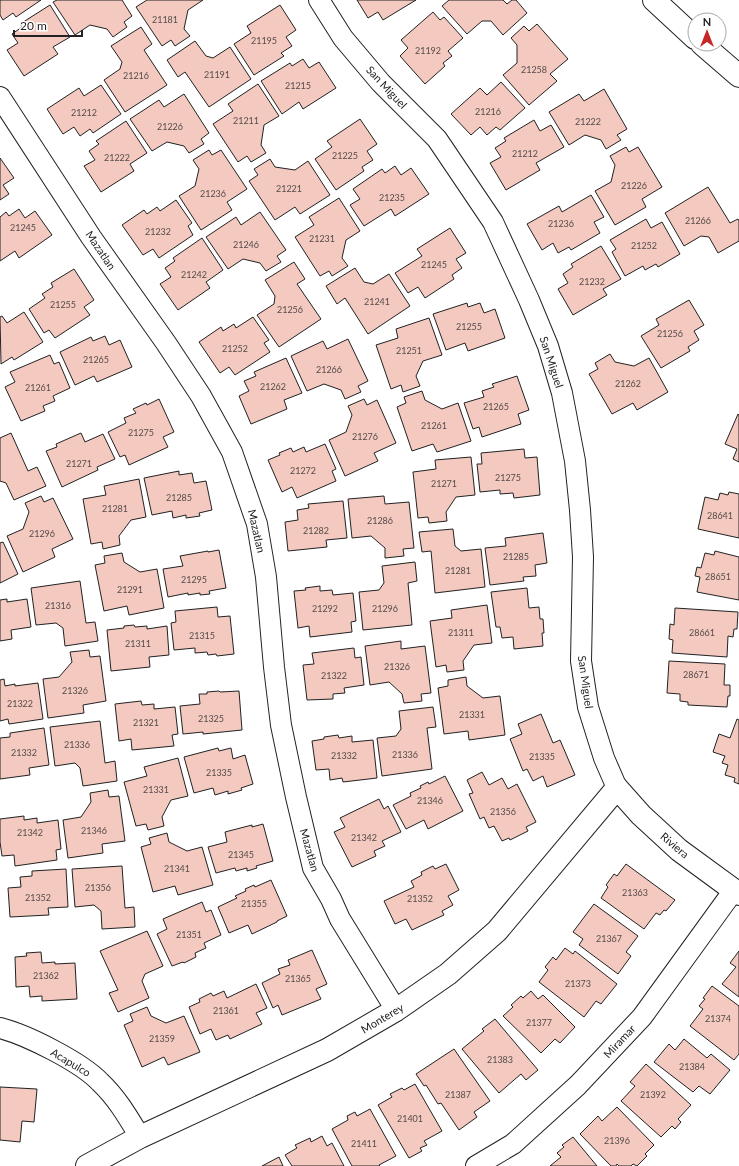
<svg xmlns="http://www.w3.org/2000/svg" width="739" height="1166" font-family="Lato,sans-serif">
<style>
.building{fill:#f3c9c0;stroke:#222}
.lines{fill:none;stroke-linecap:round;stroke-linejoin:round}
.street-casing{stroke:#222;stroke-width:22}
.secondary-casing{stroke:#222;stroke-width:24}
.street{stroke:#fff;stroke-width:20}
.secondary{stroke:#fff;stroke-width:22}
.labels{text-anchor:middle;dominant-baseline:central;stroke-width:3;stroke-linejoin:round;paint-order:stroke}
.number-label{font-size:9px;fill:#564c4a}
.street-label{font-size:11px;fill:#222;stroke:#fff}
</style>
<rect width="100%" height="100%" fill="#fff"/>
<path class="building" d="M0,0h41l-25,17 -3,-4 -10,7 -3,-5z
M57,0h65l10,16 -8,6 3,5 -14,10 -6,-8 -17,-4 -15,10 -22,-33z
M147,0h56l-15,10 -4,19 6,7 -15,10 -4,-6 -9,6 -26,-39z
M357,0h59l-33,20 -5,-8 -10,6z
M449,0h54l4,4 5,-4h4l11,13 -24,22 -12,-14h-9l-15,13 -25,-28z
M50,5l20,32 -17,10 5,7 -34,22 -17,-26 11,-7 -6,-9 10,-7 -2,-3z
M280,5l16,25 -10,7 6,9 -11,7 3,3 -30,19 -20,-31 17,-11 -4,-7z
M433,12l7,8 4,-3 19,21 -15,13 4,5 -9,7 2,3 -20,18 -25,-28 8,-8 -7,-8z
M537,24l31,35 -18,15 7,7 -28,24 -26,-30 14,-12v-18l-6,-7 13,-12 5,5z
M141,27l11,17 -8,6 23,35 -42,27 -21,-32 16,-11 2,-7 -11,-16z
M195,41l11,15 7,2 17,-11 21,32 -42,28 -24,-35 -7,5 -11,-17z
M303,59l6,9 10,-6 17,26 -33,21 -4,-7 -17,12 -21,-33 29,-18 2,3z
M501,82l24,26 -25,22 -4,-3 -9,8 -7,-8 -9,8 -20,-21 29,-26 7,7z
M258,84l21,32 -15,9 -3,20 5,8 -15,9 -4,-6 -9,6 -25,-38 20,-13 -5,-7z
M101,85l20,29 -28,19 -3,-4 -10,7 -6,-9 -11,7 -16,-25 32,-21 5,8z
M604,89l23,40 -10,6 4,5 -15,9 -5,-9 -16,-5 -16,10 -20,-33 30,-18 5,7z
M184,94l25,39 -8,6 3,5 -15,9 -5,-7 -17,-4 -15,9 -22,-32 29,-19 5,7z
M360,119l17,25 -10,7 6,9 -11,7 2,4 -28,19 -21,-31 17,-12 -5,-6z
M534,120l6,11 11,-6 13,22 -28,16 4,7 -34,20 -16,-27 11,-6 -6,-9 11,-7 -2,-3z
M126,121l21,32 -17,11 4,7 -33,21 -17,-26 11,-6 -6,-9 10,-7 -3,-3z
M626,147l3,5 9,-5 24,40 -20,12 4,8 -31,18 -20,-34 16,-9 4,-17 -5,-9z
M209,150l3,5 9,-5 26,39 -20,13 5,8 -31,20 -22,-34 16,-10 4,-17 -6,-9z
M0,158l14,20 -11,7 6,9 -9,6z
M270,159l5,8 20,3 13,-9 22,34 -30,19 -5,-7 -20,13 -26,-39 9,-6 -4,-6z
M395,166l6,9 10,-7 18,26 -34,22 -4,-7 -27,17 -14,-21 10,-6 -7,-10 29,-20 3,4z
M708,187l22,36 8,-4 1,2v20l-21,12 -9,-16 -8,-1 -17,10 -19,-33z
M591,195l13,22 -10,5 6,11 -29,17 -2,-3 -11,6 -5,-10 -11,7 -15,-26 32,-18 3,6z
M339,198l21,33 -14,9 -4,18 6,8 -16,10 -3,-5 -9,5 -25,-39 19,-12 -5,-8z
M176,200l16,23 -4,3 5,9 -34,23 -6,-9 -10,6 -21,-30 22,-15 3,4 10,-7 3,4z
M19,209l6,9 10,-7 17,24 -33,23 -4,-7 -15,10v-44l6,-5 3,4z
M260,212l26,38 -9,6 4,6 -15,9 -6,-8 -17,-4 -15,10 -22,-32 30,-20 5,8z
M646,219l5,9 11,-6 18,32 -22,13 -2,-3 -11,6 -2,-4 -18,10 -13,-24 4,-3 -6,-9z
M450,228l16,25 -10,6 6,9 -10,7 2,4 -29,19 -7,-11 -10,6 -13,-20 27,-17 -5,-7z
M202,238l21,32 -17,12 4,6 -32,22 -18,-26 11,-7 -6,-9 10,-7 -2,-3z
M601,246l20,33 -18,10 4,6 -34,20 -15,-26 10,-6 -5,-9 10,-7 -2,-3z
M294,262l11,17 -8,5 24,35 -42,28 -22,-32 17,-11 1,-8 -10,-16z
M355,268l9,14 9,2 16,-10 21,32 -42,28 -23,-36 -8,6 -11,-18z
M74,269l20,31 -10,7 6,8 -35,23 -6,-8 -5,3 -15,-24 16,-11 -3,-4 11,-7 -2,-4z
M689,300l15,25 -10,6 5,9 -11,7 2,4 -29,17 -20,-32 18,-11 -3,-6z
M467,303l1,4 12,-4 4,10 11,-4 10,29 -37,13 -3,-8 -19,7 -13,-36z
M24,312l19,30 -29,18 -2,-3 -11,7 -1,-47 2,-1 5,7z
M253,317l16,23 -5,3 6,9 -35,23 -6,-8 -9,6 -21,-31 22,-15 2,4 11,-7 2,4z
M429,318l13,37 -19,6 -7,15 4,10 -17,6 -2,-7 -10,4 -15,-44 22,-7 -2,-9z
M105,336l4,9 11,-5 12,27 -35,15 -3,-6 -19,9 -15,-33 31,-15 2,4z
M348,339l20,42 -10,5 3,6 -16,7 -4,-9 -17,-6 -17,7 -16,-35 32,-15 4,8z
M610,354l5,8 19,4 15,-8 19,34 -31,18 -4,-7 -21,11 -23,-40 9,-5 -3,-6z
M50,355l4,9 5,-2 11,26 -17,8 2,5 -12,5 2,5 -24,10 -16,-34 10,-5 -5,-10z
M286,358l16,35 -18,7 3,9 -36,15 -12,-28 10,-5 -5,-10 12,-5 -2,-4z
M517,376l12,34 -11,4 3,10 -39,13 -3,-10 -6,2 -9,-26 20,-6 -2,-6 12,-4 -2,-3z
M422,391l3,9 17,9 16,-6 13,38 -34,11 -4,-8 -21,7 -15,-44 9,-4 -2,-6z
M159,399l15,33 -11,5 5,10 -39,18 -4,-10 -5,2 -12,-25 18,-9 -2,-5 12,-5 -3,-4 13,-6 1,2z
M364,399l3,6 10,-5 19,43 -22,10 4,8 -33,15 -16,-36 17,-8 6,-17 -4,-9z
M738,414l1,1v47l-6,-3 4,-10 -12,-5z
M11,433l17,38 9,-4 9,19 -32,14 -8,-17 -6,-2v-43z
M81,433l4,9 18,-8 12,25 -18,8 1,3 -36,17 -16,-36 11,-4 -1,-3z
M325,444l11,25 -4,2 4,10 -39,17 -5,-11 -10,5 -14,-32 12,-5 -1,-2 12,-5 2,4 11,-5 2,5z
M524,449l1,9 12,-1 3,38 -26,3 -1,-5 -13,1v-4l-20,2 -3,-28h5l-1,-11z
M471,457l4,38 -19,2 -10,15 1,9 -18,2 -1,-6 -10,1 -5,-46 23,-3 -1,-9z
M179,471v4l13,-2 2,10 12,-2 6,29 -13,3 1,3 -14,2v-3l-13,3 -1,-7 -20,4 -8,-37z
M139,479l7,38 -15,3 -12,16 1,9 -17,4 -1,-7 -11,2 -8,-45 23,-4 -2,-9z
M729,492l10,2v44l-41,-9 7,-32 13,3 2,-7 8,2z
M41,496l3,6 9,-4 20,41 -21,10 3,8 -32,15 -16,-36 16,-7 6,-17 -4,-9z
M384,496l1,8 24,-2 5,46 -11,1 1,7 -19,2v-10l-14,-12 -19,2 -4,-39z
M343,501l4,37 -21,2 1,7 -39,4 -3,-29 13,-2 -1,-10 12,-2 -1,-4z
M453,529l2,17 6,5 20,-2 4,38 -50,6 -4,-42 -9,1 -3,-20z
M543,533l4,30 -12,2 1,11 -13,1 1,4 -34,4 -5,-37 21,-2 -1,-8z
M3,542l15,32 -18,9v-40z
M219,550l7,38 -17,3 1,3 -10,1v-2l-12,2v-2l-20,4 -5,-28 20,-3 -3,-10 28,-5v1z
M715,551l24,6v43l-42,-8 3,-15 -5,-1 2,-9 4,1 4,-15 9,2z
M122,553l2,9 16,10 17,-3 7,39 -35,7 -2,-9 -23,5 -9,-46 10,-2 -1,-7z
M415,562l2,19 -9,2 4,42 -49,5 -4,-38 20,-2 5,-7 -2,-17z
M80,581l6,42 9,-1 3,19 -33,5 -2,-18 -7,-5 -20,2 -5,-37z
M320,586v5l12,-1 1,5 20,-2 3,28 -5,1 1,10 -42,5 -1,-11 -11,2 -4,-37 12,-1 -1,-2z
M527,588l2,20 10,-1 1,12h3l1,14h-2l1,13 -29,3 -1,-12 -11,1 -2,-11h-4l-5,-35z
M7,599v3l20,-3 4,28 -20,3 1,9 -12,2v-41z
M487,605l5,38 -18,2 -11,16 1,9 -17,2 -1,-7 -10,2 -6,-46 22,-3 -1,-8z
M217,607l1,10 12,-1 4,38 -17,2 -1,-2 -8,1 -1,-3 -12,1v-5l-21,2 -3,-27 5,-1 -1,-11z
M675,608l63,4 -1,17h-3l-1,8 -5,-1 -1,21 -55,-4 1,-13 -4,-1 1,-15 4,1z
M134,625l1,2 12,-1v3l20,-3 2,29 -20,2 1,10 -39,4 -4,-41 17,-2v-2z
M401,641v8l24,-3 6,47 -10,1 1,7 -18,2 -2,-9 -13,-12 -19,3 -5,-39z
M354,648l1,10 6,-1 3,28 -20,3 1,5 -12,1v5l-26,1 -4,-35 11,-1 -2,-11z
M89,650l1,7 10,-1 6,45 -23,4 1,8 -36,5 -5,-39 16,-2 13,-15 -2,-10z
M669,661l56,3 -1,21h6v11h-2l-1,11 -39,-2v-3l-8,-1v-7l-13,-1z
M466,677l1,9 16,12 17,-2 5,39 -36,5 -1,-9 -24,3 -6,-46 10,-2v-6z
M4,679l1,7 10,-2v2l23,-3 5,36 -34,5 -1,-5 -8,2v-41z
M219,691l1,1 19,-1 3,39 -39,4v-2l-20,2 -3,-28 20,-2 -1,-10h8v-2z
M141,701l1,4 12,-1v5l21,-2 3,27 -6,1 2,11 -42,4 -1,-11 -12,2 -4,-37z
M433,707l3,20 -9,1 5,41 -50,7 -5,-38 19,-2 5,-7 -2,-18z
M541,714l12,29 7,-3 15,35 -28,12 -4,-11 -10,5 -6,-12 -4,2 -13,-32 12,-5 -4,-10z
M737,719l2,1v64l-5,-2 1,-4 -10,-3 3,-10 -6,-2 3,-7 -12,-4 6,-18 11,4z
M100,721l5,42 10,-2 2,20 -34,5 -3,-18 -5,-5 -20,3 -5,-39z
M44,728l5,37 -20,3 1,7 -30,4v-41l10,-1v-4z
M338,735l1,3 13,-2v6l21,-2 4,38 -34,4 -1,-4 -12,2 -1,-11 -13,1 -4,-29 12,-2v-2z
M218,748l1,3 12,-3 2,11 12,-4 8,29 -12,4 1,2 -14,4v-3l-13,4 -2,-7 -19,5 -10,-36z
M178,758l10,38 -17,4 -9,17 2,9 -16,4 -2,-6 -10,2 -12,-44 23,-6 -3,-9z
M482,772l7,13 13,-7 6,11 9,-5 19,38 -10,5 2,4 -18,9 -1,-2 -7,3 -8,-15 -5,2 -5,-11 -4,2 -11,-25 4,-1 -6,-13z
M445,776l18,35 -35,18 -4,-9 -18,9 -13,-24 18,-9 -1,-3 11,-5 -1,-2 8,-4 1,2z
M108,790l1,7 10,-1 6,45 -23,3 1,9 -35,5 -5,-38 18,-3 10,-15 -1,-9z
M379,799l5,10 4,-3 13,26 -19,9 3,5 -11,5 2,5 -24,11 -18,-35 11,-5 -5,-9z
M24,816v4l13,-2v5l21,-3 3,29 -5,1 1,10 -42,6 -1,-11 -12,1 -2,-14v-23z
M263,824l10,37 -17,5 1,2 -10,3v-3l-11,3 -1,-3 -19,5 -8,-26 19,-5 -2,-10 27,-7v2z
M167,833l2,9 18,9 15,-4 11,38 -35,10 -3,-9 -22,6 -12,-45 10,-3 -2,-6z
M446,864l13,26 -11,6 5,9 -11,6 2,4 -32,15 -6,-11 -11,5 -11,-23 30,-14 -3,-6 11,-6 -1,-3 12,-6 2,3z
M626,864l49,36 -9,11 -2,-1 -4,5 -4,-2 -12,16 -43,-31 7,-11 -2,-2 8,-11 3,2z
M122,866l3,42 9,-1 1,20 -33,2 -1,-18 -7,-6 -19,2 -3,-38z
M66,869l2,38 -20,1 1,7 -39,2 -2,-29 13,-1 -1,-10 12,-1v-5z
M271,880l16,36 -10,5v1l-25,12 -4,-9 -19,8 -11,-26 19,-9 -2,-2 11,-5 -1,-2 9,-4 1,2z
M202,902l4,10 5,-2 10,25 -17,8 2,5 -11,5 1,4 -12,6 -1,-1 -11,4 -15,-32 10,-5 -4,-10z
M594,904l44,32 -12,16 5,4 -13,18 -39,-29 4,-6 -10,-7z
M147,931l16,35 -18,8 -3,7 7,17 -31,14 -9,-19 9,-3 -18,-39z
M565,948l8,6 2,-3 42,33 -16,20 -5,-3 -12,16 -45,-35 9,-12 -3,-3 8,-10 3,3z
M312,950l15,34 -11,5 5,10 -39,16 -4,-10 -5,3 -11,-25 18,-9 -2,-5 12,-4 -2,-5z
M739,951v46l-17,-13 14,-17 -6,-4z
M41,952l1,11 13,-1v2l20,-1 2,36 -35,2v-5l-12,1 -1,-11 -13,1 -1,-30 12,-1 -1,-3z
M256,984l11,24 -11,5 6,11 -32,15 -2,-4 -12,5 -5,-11 -11,5 -11,-27 11,-5 -1,-3 12,-6 2,3 11,-5 3,7z
M712,986l27,20v48l-5,6 -44,-34 13,-17 -4,-3 6,-7 -2,-1z
M531,991l7,8 5,-4 32,32 -15,16 -5,-4 -14,14 -38,-37 10,-9 -2,-2 10,-9 2,2z
M147,1007l4,9 15,7 18,-7 16,36 -32,13 -4,-8 -22,10 -18,-42 9,-4 -3,-7z
M495,1019l43,51 -12,10 -5,-6 -22,19 -37,-44 22,-18 -2,-2z
M684,1039l23,19 4,-4 19,16 -20,24 -11,-8 -6,6 -39,-30 15,-18 6,6z
M454,1049l36,52 -16,11 3,5 -18,13 -18,-27 -3,1 -12,-19 -2,1 -8,-12z
M646,1064l45,41 -13,14 3,3 -6,7 -3,-3 -11,11 -40,-36 14,-15 -5,-4z
M415,1084l27,47 -18,10 3,4 -7,3 2,3 -13,7 -31,-53 14,-8 -2,-3 12,-6 2,2z
M0,1087l37,2 -3,33 -12,-1 -2,21 -20,-2z
M617,1107l37,38 -9,9 2,2 -10,10 -4,-2 -2,2h-12l-2,-2 -1,2h-5l-31,-32 18,-18 4,5z
M370,1109l26,47 -17,9 1,1h-28l-20,-37 16,-9 -1,-4 8,-4 2,4z
M322,1136l5,10 5,-3 12,23h-52l-7,-11 12,-7 -2,-3 15,-7 1,4z
M573,1137l24,29h-47l11,-9 -4,-4 7,-6 -2,-2z
M279,1157l4,9h-21z"/>
<g class="lines">
<defs>
<path id="street" d="M319,0l24,38 38,45 56,56 56,83 36,78 19,46 14,47 13,68 5,49 3,47 -2,104 7,46 16,51 13,30
M0,97l91,140 75,106 35,53 31,56 25,72 9,53 8,90 7,58 15,72 17,71 18,31 9,20 56,91
M0,1028c27,7 81,34 100,54 17,16 28,35 40,55
M476,1166l37,-22 65,-59 64,-68 92,-127"/>
<path id="secondary" d="M654,0l41,38
M702,44l37,32
M87,1166l53,-29 187,-87 69,-40 52,-36 49,-43 120,-143 24,27 38,35 60,44"/>
</defs>
<use href="#street" class="street-casing"/>
<use href="#secondary" class="secondary-casing"/>
<use href="#street" class="street"/>
<use href="#secondary" class="secondary"/>
</g>
<g class="labels">
<g class="number-label">
<text x="165" y="19">21181</text>
<text x="264" y="40">21195</text>
<text x="428" y="50">21192</text>
<text x="534" y="69">21258</text>
<text x="217" y="74">21191</text>
<text x="136" y="75">21216</text>
<text x="298" y="85">21215</text>
<text x="488" y="111">21216</text>
<text x="84" y="112">21212</text>
<text x="246" y="120">21211</text>
<text x="588" y="121">21222</text>
<text x="170" y="126">21226</text>
<text x="525" y="153">21212</text>
<text x="345" y="155">21225</text>
<text x="117" y="157">21222</text>
<text x="634" y="185">21226</text>
<text x="289" y="188">21221</text>
<text x="213" y="193">21236</text>
<text x="392" y="197">21235</text>
<text x="698" y="220">21266</text>
<text x="561" y="223">21236</text>
<text x="23" y="227">21245</text>
<text x="158" y="231">21232</text>
<text x="322" y="238">21231</text>
<text x="246" y="244">21246</text>
<text x="644" y="245">21252</text>
<text x="434" y="264">21245</text>
<text x="194" y="274">21242</text>
<text x="592" y="281">21232</text>
<text x="377" y="301">21241</text>
<text x="63" y="304">21255</text>
<text x="290" y="309">21256</text>
<text x="469" y="326">21255</text>
<text x="670" y="333">21256</text>
<text x="235" y="348">21252</text>
<text x="409" y="350">21251</text>
<text x="96" y="359">21265</text>
<text x="329" y="369">21266</text>
<text x="628" y="383">21262</text>
<text x="273" y="386">21262</text>
<text x="38" y="387">21261</text>
<text x="496" y="406">21265</text>
<text x="434" y="425">21261</text>
<text x="141" y="432">21275</text>
<text x="365" y="436">21276</text>
<text x="79" y="463">21271</text>
<text x="303" y="470">21272</text>
<text x="508" y="477">21275</text>
<text x="444" y="483">21271</text>
<text x="179" y="497">21285</text>
<text x="115" y="508">21281</text>
<text x="720" y="515">28641</text>
<text x="380" y="520">21286</text>
<text x="316" y="530">21282</text>
<text x="42" y="533">21296</text>
<text x="516" y="556">21285</text>
<text x="458" y="570">21281</text>
<text x="718" y="576">28651</text>
<text x="194" y="579">21295</text>
<text x="130" y="589">21291</text>
<text x="58" y="605">21316</text>
<text x="325" y="608">21292</text>
<text x="385" y="608">21296</text>
<text x="461" y="632">21311</text>
<text x="702" y="632">28661</text>
<text x="202" y="635">21315</text>
<text x="138" y="643">21311</text>
<text x="397" y="666">21326</text>
<text x="696" y="674">28671</text>
<text x="334" y="675">21322</text>
<text x="75" y="690">21326</text>
<text x="20" y="703">21322</text>
<text x="472" y="714">21331</text>
<text x="211" y="718">21325</text>
<text x="146" y="722">21321</text>
<text x="77" y="744">21336</text>
<text x="24" y="752">21332</text>
<text x="405" y="754">21336</text>
<text x="344" y="755">21332</text>
<text x="542" y="756">21335</text>
<text x="219" y="772">21335</text>
<text x="156" y="789">21331</text>
<text x="430" y="800">21346</text>
<text x="503" y="811">21356</text>
<text x="94" y="830">21346</text>
<text x="30" y="832">21342</text>
<text x="364" y="837">21342</text>
<text x="241" y="854">21345</text>
<text x="177" y="868">21341</text>
<text x="98" y="887">21356</text>
<text x="635" y="892">21363</text>
<text x="38" y="897">21352</text>
<text x="420" y="898">21352</text>
<text x="254" y="903">21355</text>
<text x="189" y="934">21351</text>
<text x="609" y="938">21367</text>
<text x="46" y="975">21362</text>
<text x="298" y="978">21365</text>
<text x="578" y="983">21373</text>
<text x="226" y="1010">21361</text>
<text x="718" y="1018">21374</text>
<text x="539" y="1022">21377</text>
<text x="162" y="1038">21359</text>
<text x="500" y="1059">21383</text>
<text x="692" y="1066">21384</text>
<text x="458" y="1094">21387</text>
<text x="653" y="1094">21392</text>
<text x="410" y="1118">21401</text>
<text x="617" y="1140">21396</text>
<text x="364" y="1143">21411</text>
</g>
<g class="street-label">
<text transform="translate(387 87) rotate(47)">San Miguel</text>
<text transform="translate(101 250) rotate(56)">Mazatlan</text>
<text transform="translate(552 362) rotate(72)">San Miguel</text>
<text transform="translate(257 531) rotate(77)">Mazatlan</text>
<text transform="translate(586 682) rotate(82)">San Miguel</text>
<text transform="translate(675 845) rotate(40)">Riviera</text>
<text transform="translate(310 850) rotate(74)">Mazatlan</text>
<text transform="translate(382 1018) rotate(-31)">Monterey</text>
<text transform="translate(619 1041) rotate(-47)">Miramar</text>
<text transform="translate(71 1062) rotate(31)">Acapulco</text>
</g>
</g>
<g transform="translate(707 32)"><circle r="19" fill="#ffffff" stroke="#a7a7a7"/>
<path d="M0-3L7 15L0 10L-7 15Z" fill="#c62828"/>
<text y="-6" font-size="11" font-weight="bold" text-anchor="middle" fill="#222222">N</text>
</g>
<path d="M14 30v6h68v-6" fill="none" stroke="#222222" stroke-width="2"/>
<text x="20" y="30" font-size="12" fill="#222222" stroke="#ffffff" stroke-width="3" paint-order="stroke">20 m</text>
</svg>
